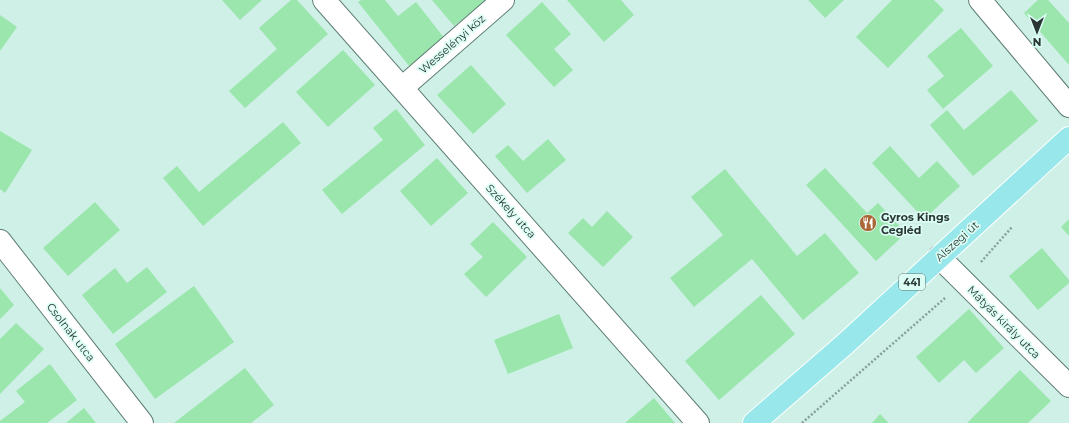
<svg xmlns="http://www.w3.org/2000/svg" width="1069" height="423" font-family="Montserrat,sans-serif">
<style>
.building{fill:#9ae6ad}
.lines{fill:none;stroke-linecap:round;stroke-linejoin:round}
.minor-casing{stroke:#5e7d74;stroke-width:24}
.major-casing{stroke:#fff;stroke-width:24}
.path{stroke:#869f98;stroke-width:2.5;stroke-dasharray:2 2;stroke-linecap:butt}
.minor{stroke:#fff;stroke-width:22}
.major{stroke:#98e8eb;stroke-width:22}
.labels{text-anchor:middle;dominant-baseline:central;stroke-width:3.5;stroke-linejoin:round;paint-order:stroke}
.shield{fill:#dbfdf3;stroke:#5e726d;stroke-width:1}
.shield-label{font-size:10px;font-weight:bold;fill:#293633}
.street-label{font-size:11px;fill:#293633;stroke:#dbfdf3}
.poi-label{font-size:11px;font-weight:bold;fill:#293633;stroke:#dbfdf3;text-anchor:start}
</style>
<rect width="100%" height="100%" fill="#cef0e6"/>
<path class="building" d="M222,0h40l-22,20z
M291,0h6l31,34 -83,74 -16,-17 48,-42 -18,-21z
M361,0h24l13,16 18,-14 29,37 -35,28 -52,-65z
M432,0h55l-33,26z
M567,0h54l13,15 -30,27z
M808,0h36l-19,18z
M892,0h42l10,10 -56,58 -32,-31z
M1038,0h10l21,23v42l-45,-52z
M542,2l29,32 -17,15 19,21 -19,17 -48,-52z
M0,15l17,12 -17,24z
M961,28l32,38 -50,43 -16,-19 17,-14 -17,-20z
M343,50l32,35 -47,42 -32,-35z
M471,65l35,39 -33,30 -36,-39z
M1011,90l27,31 -65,55 -43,-51 17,-15 17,20z
M396,109l29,36 -83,69 -20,-24 61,-50 -10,-12z
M283,122l18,21 -98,83 -40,-48 14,-12 22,26z
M0,131l32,19 -27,43 -5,-4z
M548,139l18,21 -39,33 -32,-37 13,-11 15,16z
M890,146l29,32 18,-17 23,25 -36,33 -52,-56z
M437,158l31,35 -37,33 -31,-35z
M825,168l42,45 11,-10 28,30 -30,28 -70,-76z
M725,169l72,87 28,-23 34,40 -56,47 -51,-61 -58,48 -24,-29 53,-43 -32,-38z
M95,202l25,28 -52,46 -25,-28z
M607,211l26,26 -30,30 -35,-34 15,-15 9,9z
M1069,219v17l-8,-9z
M493,222l34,35 -41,40 -22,-23 19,-17 -13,-13z
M1042,248l27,32v3l-31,27 -29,-34z
M147,267l20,25 -54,42 -31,-39 33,-27 12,15z
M194,286l40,56 -79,57 -40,-55z
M0,288l14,17 -14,14z
M761,295l34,39 -76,66 -34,-39z
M969,309l35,39 -28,25 -12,-13 -25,23 -23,-26z
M559,314l14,34 -65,26 -14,-34z
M16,323l28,26 -44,45v-55z
M50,364l27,36 -30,23h-47v-2l25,-19 -9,-11z
M245,368l29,37 -23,18h-77z
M1020,370l31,31 -23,22h-61z
M654,398l21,25h-50z
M84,408l12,15h-30z
M880,414l9,9h-17z"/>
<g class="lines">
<defs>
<path id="minor" d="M324,0l374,423
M980,0l89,106
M402,88l101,-88
M0,241l142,182
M939,257l130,129"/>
<path id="major" d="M754,423l91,-79 224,-206"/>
</defs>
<use href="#minor" class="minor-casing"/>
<use href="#major" class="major-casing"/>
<path class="path" d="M981,262l31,-35
M802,423l143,-125"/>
<use href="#minor" class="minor"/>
<use href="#major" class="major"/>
</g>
<defs>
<symbol id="restaurant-disc" viewBox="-11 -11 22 22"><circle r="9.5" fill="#aa6735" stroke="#dbfdf3"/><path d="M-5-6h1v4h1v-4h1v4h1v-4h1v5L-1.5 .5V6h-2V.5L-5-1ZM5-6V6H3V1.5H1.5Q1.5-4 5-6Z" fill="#fff"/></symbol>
</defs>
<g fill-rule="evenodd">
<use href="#restaurant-disc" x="858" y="213" width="20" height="20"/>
</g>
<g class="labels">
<rect class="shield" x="899" y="274" width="26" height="16" rx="3"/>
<g class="shield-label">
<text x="912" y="282">441</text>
</g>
<g class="street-label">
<text transform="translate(452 44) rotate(-41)">Wesselényi köz</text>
<text transform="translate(511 211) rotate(48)">Székely utca</text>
<text transform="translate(957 241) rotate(-42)">Alszegi út</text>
<text transform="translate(1004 322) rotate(45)">Mátyás király utca</text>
<text transform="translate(71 332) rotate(52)">Csolnak utca</text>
</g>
<g class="poi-label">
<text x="881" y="217">Gyros Kings<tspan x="881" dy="13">Cegléd</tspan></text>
</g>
</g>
<g transform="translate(1037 32) rotate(180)" stroke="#dbfdf3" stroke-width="3" paint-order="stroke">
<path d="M0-3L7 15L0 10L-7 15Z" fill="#293633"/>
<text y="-6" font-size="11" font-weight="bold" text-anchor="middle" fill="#293633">N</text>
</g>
</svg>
